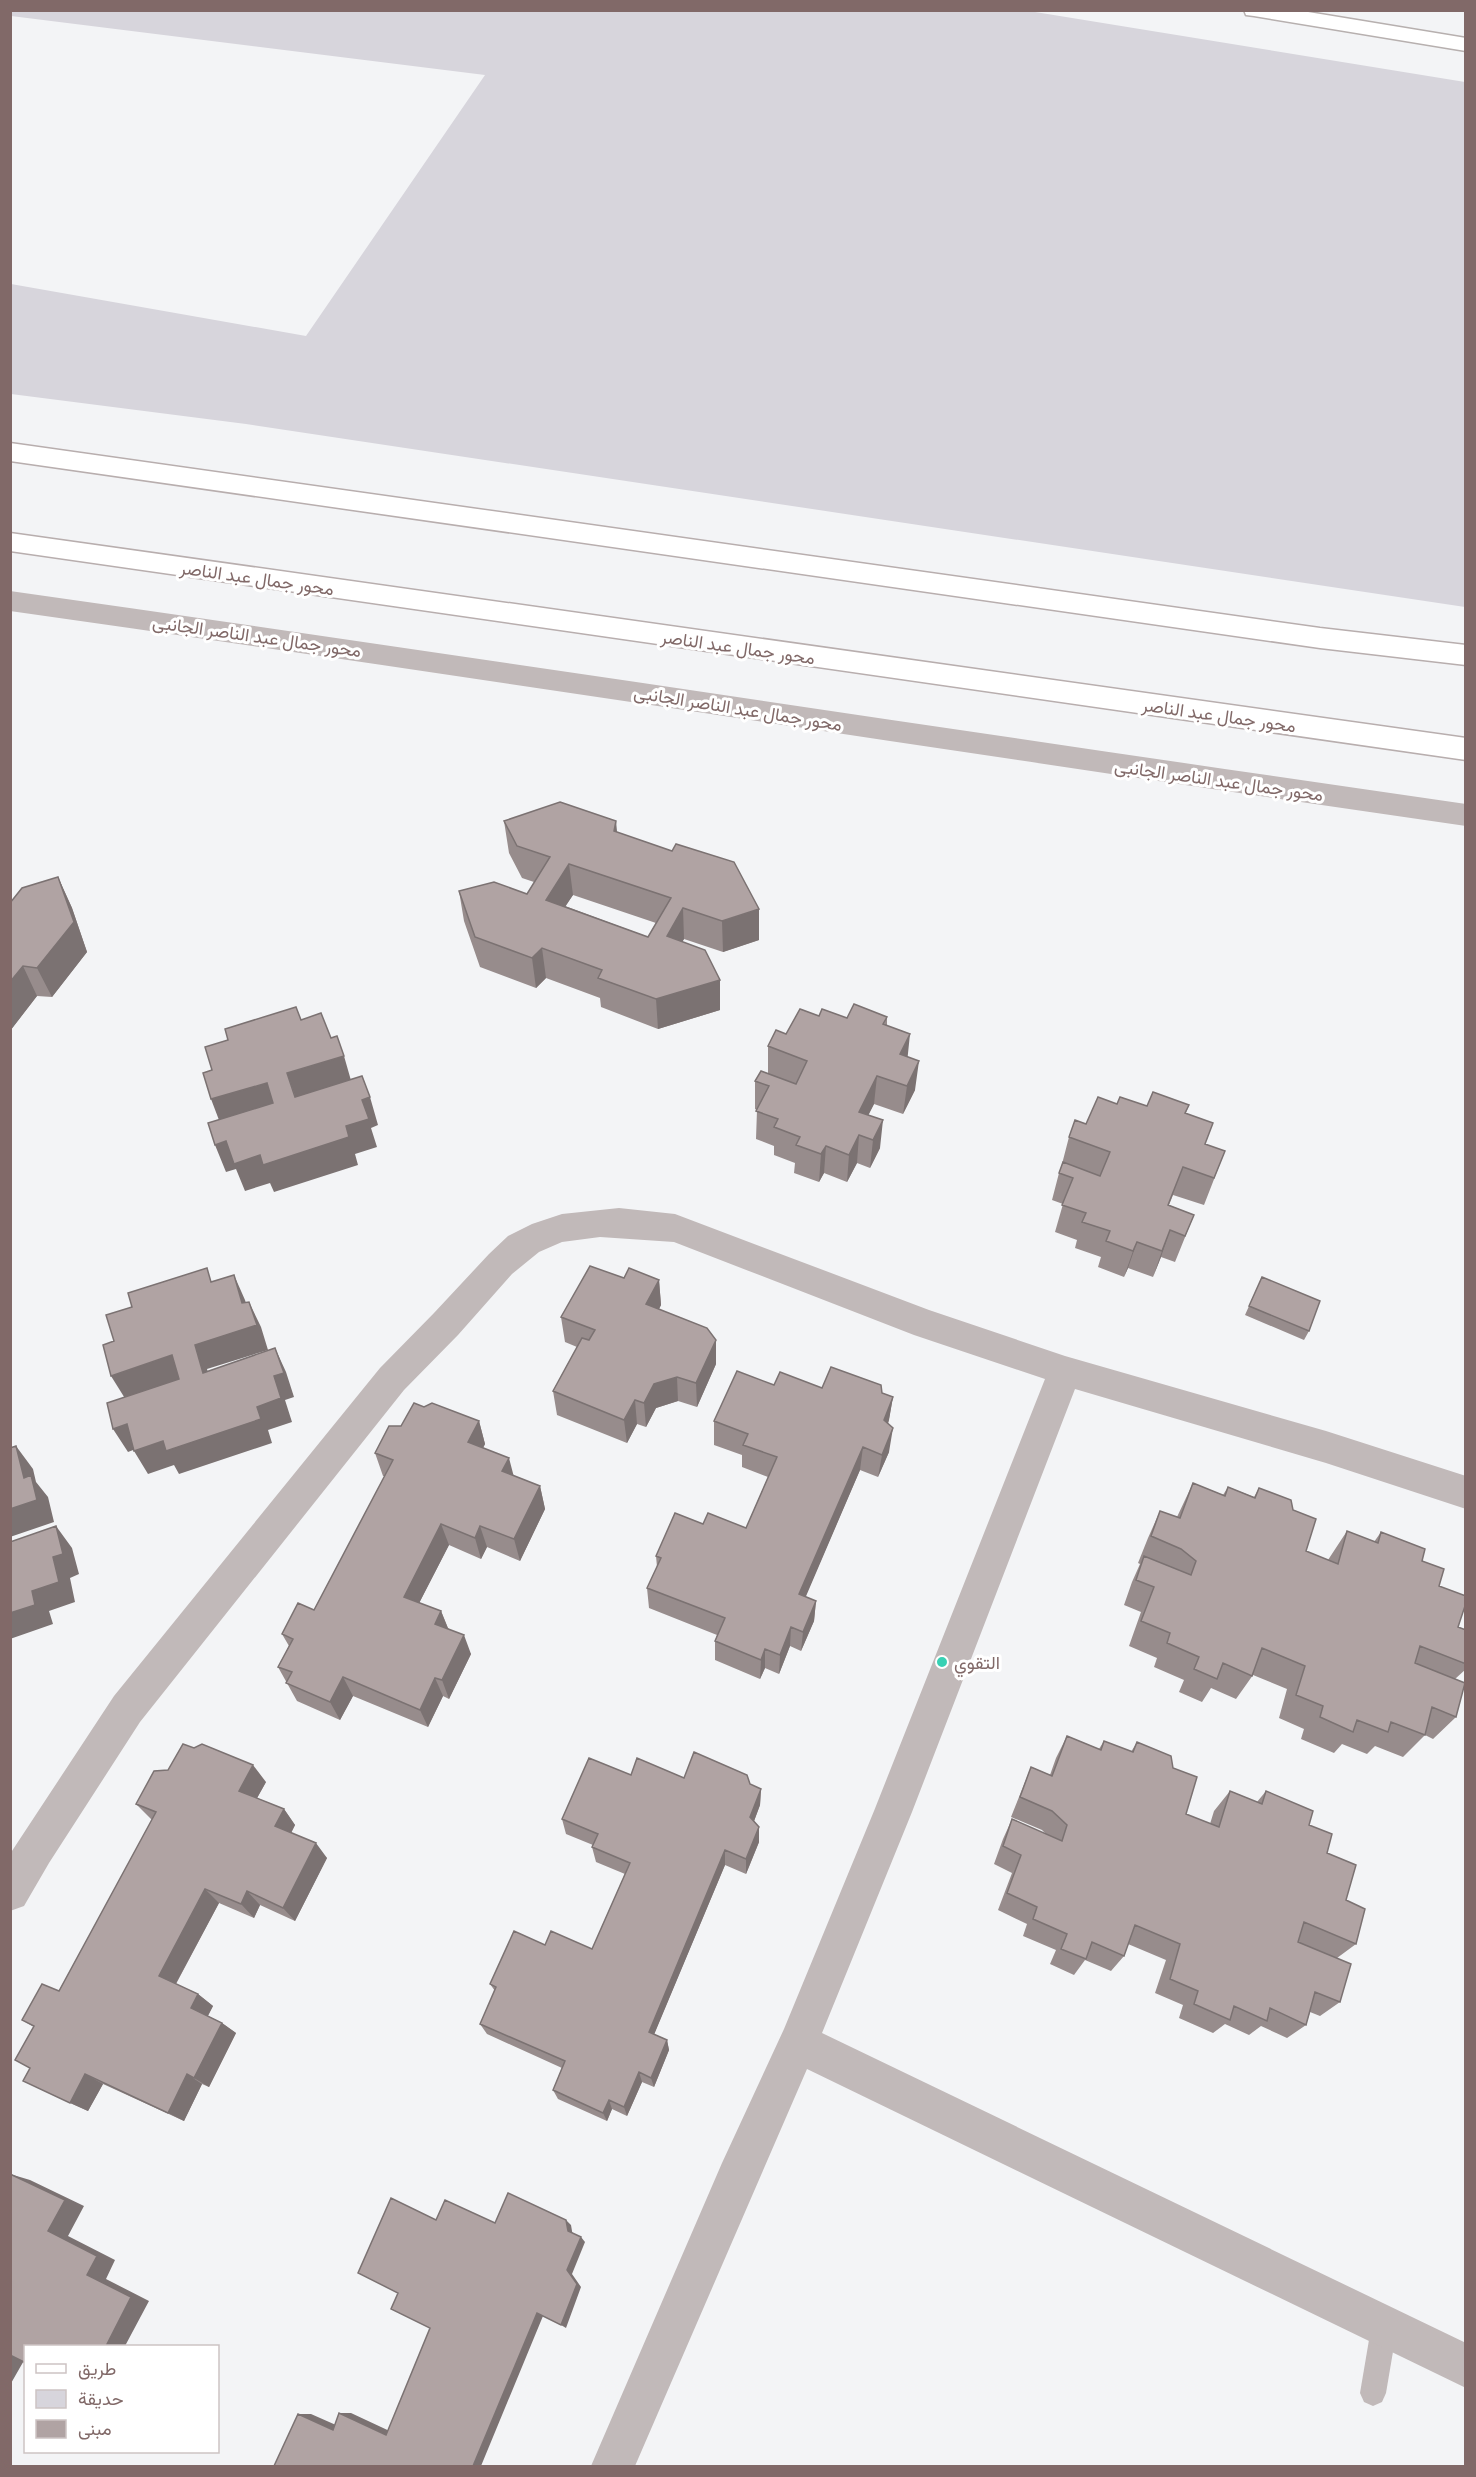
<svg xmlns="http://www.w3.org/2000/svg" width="1476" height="2477" font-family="'Public Sans',Vazirmatn,sans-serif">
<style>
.green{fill:#d7d5dc}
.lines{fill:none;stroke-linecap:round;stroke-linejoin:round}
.secondary-casing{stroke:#b8aeae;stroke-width:3}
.primary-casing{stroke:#b7b0af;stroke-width:3}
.service{fill:#c1b9b9;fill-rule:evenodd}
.minor{fill:#c1b9b9;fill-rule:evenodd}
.tertiary{fill:#c1b9b9;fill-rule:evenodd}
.secondary{fill:#fff;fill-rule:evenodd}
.primary{fill:#fff;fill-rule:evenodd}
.wall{fill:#978c8c;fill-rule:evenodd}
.shaded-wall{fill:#7b7272}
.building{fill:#b0a3a3;stroke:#7b7272;stroke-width:1.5;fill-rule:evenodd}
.poi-dot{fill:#38d1b4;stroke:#fff;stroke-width:2}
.labels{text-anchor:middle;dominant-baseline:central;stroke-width:6;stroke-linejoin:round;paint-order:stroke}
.street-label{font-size:18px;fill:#816968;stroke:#fff}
.poi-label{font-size:18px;fill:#816968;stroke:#fff;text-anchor:start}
</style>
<rect width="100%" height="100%" fill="#f3f4f6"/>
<path class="green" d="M11,10l1018,1 436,71v525l-1219,-183 -235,-30v-110l295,52 179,-261 -474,-59z"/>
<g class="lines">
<defs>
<path id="secondary" d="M10,443l1310,185 146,17v20l-146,-17 -1310,-187z
M10,533l1456,205v22l-1456,-209z"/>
<path id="primary" d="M1244,10h52l170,28v13l-212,-35 -8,-1z"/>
</defs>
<use href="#secondary" class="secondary-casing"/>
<use href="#primary" class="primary-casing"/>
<path class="service" d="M1384,2315l9,4 4,9 -11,65 -4,9 -9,4 -9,-4 -4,-9 11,-65 4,-9z"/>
<path class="minor" d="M619,1208l56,6 254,96 136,46 261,75 140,45v33l-140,-46 -251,-74 -163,423 -90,221 644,310v45l-659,-319 -172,397h-44l131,-303 62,-134 90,-218 171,-432 -131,-44 -240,-93 -74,-5 -38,5 -23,10 -27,22 -54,61 -54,55 -264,332 -91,141 -25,43 -14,5v-57l104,-158 266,-328 54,-55 55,-59 19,-18 24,-12 30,-10z"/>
<path class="tertiary" d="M10,591c486,69 970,143 1456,213v22c-486,-70 -970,-146 -1456,-215z"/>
<use href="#secondary" class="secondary"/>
<use href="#primary" class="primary"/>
</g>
<path class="wall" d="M504,821l113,12 142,107 -36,12 -39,-13 -2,3 38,68 -62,19 -57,-22 -1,-9 -54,-20 -10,10 -56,-21 -16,-46 -5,-30 68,3 7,-12 -12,-4 -13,-25zM573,895l83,28 -8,14 -83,-31z
M58,877l14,31 15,44 -35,45 -15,-1 -27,35v-128z
M819,1016l28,2 40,-1v8l20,32 8,33 -12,24 -29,-10 -6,11 12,33 -10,20 -13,-5 -10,19 -23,-9 -5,9 -25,-9 1,-10 -21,-8v-9l-18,-7 1,-29 -2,-1v-28l13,-8v-27l18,-12z
M1117,1104l30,2 42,-1 -3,8 19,32 20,6 -21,54 -31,-10 -4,10 25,10 -19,47 -14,-5 -8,20 -25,-9 -4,9 -26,-10 3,-10 -26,-9 2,-8 -22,-8 8,-28 -11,-4 7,-27 3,-9 7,-27 17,-13z
M1262,1277l47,54 -5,9 -59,-25z
M624,1278l35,2 2,25 -2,4 57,55 -19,43 -19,-6 -22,7 -10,19 -9,-3 -10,19 -70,-28 -4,-24 24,-44 -12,-5 -4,-25z
M774,1385l108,8 11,4 -5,27 1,28 -11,25 -18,-7 -55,127 11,4 -2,20 -13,30 -11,-5 -11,28 -14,-6 -5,11 -45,-19v-19l2,-6 -68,-27 -2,-20 10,-21 -1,-11 47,-32 43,4 22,-51 -26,-10v-12l-28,-10v-24z
M424,1407l55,14 6,23 -2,4 30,28 27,10 5,23 -25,52 -33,-14 -6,12 -32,-14 -30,58 22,8 7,17 23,26 -22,45 -6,-3 -15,31 -75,-31 -13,24 -43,-19 -19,-34 11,-21 -7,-12 32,-24 71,-134h-2l-8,-23z
M1193,1483l30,12 5,-8 26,10 5,-9 34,22 13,41 22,9 19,-29 27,11 7,-10 41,29 17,25 19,41 8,3v39l-11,10 1,38 -23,22 -8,-4 -22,22 -28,-11 -8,8 -25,-10 -8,9 -33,-14 3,-10 -25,-11 8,-29 -34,-14 -17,24 -25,-11 -9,14 -23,-10 5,-12 -30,-13 3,-9 -28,-12 12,-34 -17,-7 8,-23 8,-18 -2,-1 10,-25 12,-27 17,6z
M1067,1736l32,13 5,-8 27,11 6,-10 36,26 13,46 24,10 4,-13 16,-20 27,11 9,-11 43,34 18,28 19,47 10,44 -19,14 3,44 -20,14 -10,-4 -4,13 -19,13 -26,-12 -12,9 -24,-11 -12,9 -34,-15 4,-13 -28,-12 11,-33 -38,-16 -4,12 -13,15 -26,-11 -11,15 -24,-11 6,-14 -33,-14 4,-12 -29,-14 14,-37 -18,-9 9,-25 9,-20 35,16 -5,-5 -31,-13 20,-50 19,8 6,-17z
M631,1775l119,9 11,5 -1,16 -6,16 5,6v15l-13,32 -21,-9 -71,169 13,6 2,10 -15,37 -12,-5 -15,34 -15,-7 -5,12 -49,-22 -5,-9 9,-22 -75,-34 -7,-10 15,-33 -5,-7 55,-39 47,4 33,-75 -29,-12 -4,-15 1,-2 -27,-11 -4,-15z
M266,1782l-9,16 27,11 11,16 -4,8 36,25 -32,63 -35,-16 -6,13 -35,-15 -43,81 22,10 15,12 -5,10 14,7 14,10 -27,54 -7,-3 -18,37 -81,-37 -15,27 -65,-30 7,-13 4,-41 -12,-7 37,-29 93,-171 -16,-16z"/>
<path class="shaded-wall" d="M616,821l3,31 -5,-21z
M569,864l4,31 -23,35 -4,-30z
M58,877l14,31 15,44 -35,45 -15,-29z
M683,908l1,31 -16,27 -1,-30z
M759,909v31l-36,12 -1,-31z
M542,948l4,30 -10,10 -4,-30z
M23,966l14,30 -27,35v-49z
M720,980v30l-62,19 -2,-30z
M910,1034l-3,29 -7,-9z
M344,1056l8,28 -55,18 -10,-29z
M919,1061l-4,29 -12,24 4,-28z
M877,1076l-3,28 -18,36 3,-28z
M267,1083l10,28 -55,17 -11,-29z
M370,1097l8,28 -7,3 6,19 -22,7 3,11 -84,27 -4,-9 -25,8 -9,-22 -10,3 -11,-27 11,-4 120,-15 16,-26z
M883,1120l-3,28 -10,20 3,-28z
M859,1135l-2,28 -10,19 2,-27z
M826,1146l-2,27 -5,9 2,-28z
M1170,1230l-9,27 -8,20 9,-26z
M1137,1242l-9,26 -4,9 9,-26z
M234,1275l11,25 8,26 -4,-24 12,25 7,23 -61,19 8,28 -12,-24 -8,-28 47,-42z
M659,1280l2,25 -13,25 -2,-26z
M716,1340v24l-19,43 -1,-24z
M275,1348l11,24 8,25 -9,3 7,22 -24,8 4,13 -93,31 -5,-9 -26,9 -14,-23 123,-44 17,-31z
M172,1355l13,25 -59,20 -15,-24z
M677,1377l1,24 -22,7 -10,19 -2,-24 10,-19z
M893,1397l-4,23 -8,23 3,-23z
M635,1400l2,24 -10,19 -3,-23z
M479,1421l6,23 -11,21 -6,-23z
M127,1424l14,23 -13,5 -15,-23z
M893,1428l-4,24 -11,25 4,-22z
M16,1446l17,23 3,13 12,15 6,25 -44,15v-28l14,-31z
M863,1447l-3,23 -62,145 1,-21z
M509,1458l6,23 -13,-10z
M540,1486l5,23 -25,52 -6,-22z
M441,1524l8,21 -37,72 -8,-20z
M56,1526l16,22 7,26 -9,4 5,24 -26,9 4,13 -43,15v-26l22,-22 21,-34z
M480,1526l7,21 -6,12 -6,-21z
M816,1601l-2,20 -13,30 2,-19z
M441,1611l8,20 -14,-7z
M791,1627l-1,19 -11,28 1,-19z
M464,1635l7,19 -22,45 -7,-19z
M765,1649v19l-5,11 1,-19z
M343,1677l10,19 -13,24 -10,-18z
M435,1678l8,18 -15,31 -8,-17z
M253,1765l13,17 -14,25 -13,-16z
M761,1789l-1,16 -10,27v-15z
M284,1809l11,16 -8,16 -12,-15z
M759,1827v15l-13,32v-15z
M316,1843l11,15 -32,63 -12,-13z
M725,1850v15l-74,177 -2,-10z
M205,1889l14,14 -45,84 -15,-11z
M247,1891l13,14 -6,13 -13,-14z
M198,1994l15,12 -7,13 -15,-11z
M222,2023l14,10 -27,54 -15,-9z
M667,2040l2,10 -15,37 -3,-9z
M639,2072l3,10 -15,34 -3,-9z
M85,2074l18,10 -15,27 -18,-8z
M187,2074l15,10 -18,37 -16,-8z
M609,2100l3,9 -5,12 -4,-8z
M10,2174l20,6 54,26 -16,30 47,24 -9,19 43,22 -24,45h-19l-19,-71 -39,-44z
M566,2220l5,5 2,12 -5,-6z
M581,2237l4,5 -13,32 9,13 -15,41 -5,-3 6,-55z
M537,2313l6,3 -62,150h-8z
M10,2353l16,4 -16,28z
M339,2413h12l45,21 -10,1z
M298,2414h13l34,15 -12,1z"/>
<path class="building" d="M560,802l56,19 -2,10 58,20 4,-7 58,18 25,47 -37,12 -39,-13 -16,28 38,14 15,30 -64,19 -58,-21 4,-8 -60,-22 -10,10 -57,-21 -16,-46 35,-9 33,12 23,-37 -33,-11 -13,-25zM569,864l102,34 -23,39 -102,-37z
M58,877l16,45 -37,46 -14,-2 -13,16v-79l12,-15z
M854,1004l33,13 -4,7 27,10 -10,20 19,7 -12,25 -30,-10 -18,36 24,8 -10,20 -14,-5 -10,20 -23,-9 -5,8 -25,-9 4,-8 -26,-10 4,-8 -22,-8 13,-25 -14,-5 6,-10 35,13 11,-23 -39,-15 8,-16 10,4 14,-25 19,7 3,-7 25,9z
M296,1007l5,13 20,-7 10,25 6,-2 7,20 -57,17 8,24 67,-21 8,21 -8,3 7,19 -23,7 3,11 -86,28 -3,-10 -26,9 -8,-23 -11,4 -7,-22 65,-20 -6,-20 -56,16 -8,-26 9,-3 -7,-23 23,-7 -3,-11z
M1153,1092l36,13 -4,8 28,10 -8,21 20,7 -11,27 -31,-11 -15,38 26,10 -9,21 -15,-6 -8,21 -25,-9 -4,9 -27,-10 4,-10 -28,-9 4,-9 -24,-8 11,-27 -14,-5 4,-11 37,14 10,-24 -41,-15 6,-17 11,4 12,-27 19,7 3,-7 27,9z
M590,1266l34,12 5,-10 30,12 -13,24 61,24 9,12 -20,43 -19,-6 -23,7 -10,19 -9,-3 -11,20 -71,-29 29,-53 7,2 6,-10 -34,-13z
M207,1268l4,14 23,-7 8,28 7,-1 8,23 -62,20 8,28 72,-25 9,25 -10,3 7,22 -24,9 4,12 -95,32 -3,-10 -29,10 -7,-27 -14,5 -6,-26 72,-24 -7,-24 -61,21 -8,-31 11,-4 -8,-26 26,-8 -4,-14z
M1262,1277l58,24 -11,30 -60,-25z
M831,1367l50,18 1,8 11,4 -9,23 9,8 -11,27 -19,-8 -64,147 17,7 -13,31 -12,-5 -11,28 -15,-6 -4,11 -46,-19 10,-23 -78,-30 14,-30 -5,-2 19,-43 28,11 5,-11 38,15 31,-71 -34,-12 5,-11 -34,-13 23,-50 37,14 6,-13 42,16z
M414,1403l10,4 8,-4 47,18 -11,21 41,16 -7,13 38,15 -26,53 -34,-13 -5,12 -34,-14 -37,73 37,14 -6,13 29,11 -22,45 -7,-2 -15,32 -77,-33 -13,25 -44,-19 6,-11 -14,-5 15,-28 -11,-5 16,-31 16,7 79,-150 -18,-7 14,-27h12z
M16,1446l8,32 7,-3 6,25 -27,9v-61z
M1193,1483l32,13 3,-9 27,11 4,-10 32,12 2,10 23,9 -10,32 32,13 9,-33 31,12 3,-11 44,17 -3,12 22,8 -5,17 27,10v7l-8,24 8,3v34l-46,-18 -5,17 50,20 -9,34 -24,-10 -7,28 -34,-13 -3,10 -31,-12 -4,12 -33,-15 3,-11 -27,-11 9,-29 -43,-18 -10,28 -29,-13 -6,16 -23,-10 5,-12 -32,-14 3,-10 -29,-12 13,-34 -18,-7 8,-24 47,19 5,-14 -15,-12 -30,-13 9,-25 20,7z
M56,1526l7,28 -10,3 6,25 -27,9 3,14 -25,8v-71z
M1067,1736l34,14 3,-9 29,11 4,-10 34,14 2,12 24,9 -11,37 33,13 11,-36 32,13 4,-13 47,20 -4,14 23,9 -5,19 29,12 -10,35 19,9 -9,35 -52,-22 -6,20 53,22 -11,38 -25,-10 -9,33 -36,-17 -3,13 -33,-15 -4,14 -36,-16 4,-13 -28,-12 10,-35 -45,-19 -11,31 -32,-14 -6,17 -25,-10 6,-15 -34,-15 4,-12 -30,-14 14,-38 -18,-9 9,-27 50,22 5,-16 -15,-14 -32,-14 11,-30 21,9z
M183,1744l11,4 8,-4 51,21 -14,26 45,18 -9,17 41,17 -33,65 -36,-17 -6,13 -36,-15 -46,87 39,18 -7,14 31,15 -28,55 -7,-4 -19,39 -83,-39 -15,29 -47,-22 7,-13 -15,-8 19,-34 -12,-6 20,-36 17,7 97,-179 -20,-8 18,-33 14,-1z
M694,1752l53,23 3,9 11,5 -11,28 9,10 -13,32 -21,-9 -76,182 18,8 -16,38 -12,-6 -15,35 -15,-7 -6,13 -50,-23 12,-29 -85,-37 16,-37 -6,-3 24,-53 31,14 6,-14 41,18 38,-86 -38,-16 6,-13 -36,-15 27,-61 42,17 6,-17 47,20z
M10,2174l55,26 -17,31 49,25 -10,19 44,22 -25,49h-80v17l-16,-8z
M508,2193l58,27 2,11 13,6 -14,33 10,14 -16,41 -24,-12 -64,153h-199l24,-52 35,16 6,-17 47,22 44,-107 -39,-19 7,-16 -40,-20 33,-75 45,22 9,-20 50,23z"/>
<circle class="poi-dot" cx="942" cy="1662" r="6"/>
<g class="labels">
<g class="street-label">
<text transform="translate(257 578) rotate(8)">محور جمال عبد الناصر</text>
<text transform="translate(257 636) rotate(8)">محور جمال عبد الناصر الجانبى</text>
<text transform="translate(738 647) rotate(8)">محور جمال عبد الناصر</text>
<text transform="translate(738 708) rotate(9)">محور جمال عبد الناصر الجانبى</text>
<text transform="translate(1219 715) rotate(8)">محور جمال عبد الناصر</text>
<text transform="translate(1219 780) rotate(8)">محور جمال عبد الناصر الجانبى</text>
</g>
<g class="poi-label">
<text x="954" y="1662">التقوي</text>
</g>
</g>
<rect width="1476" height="2477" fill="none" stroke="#816968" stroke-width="24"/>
<rect x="24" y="2345" width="195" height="108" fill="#ffffff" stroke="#cdc3c3" stroke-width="1.5"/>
<rect x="36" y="2364" width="30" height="9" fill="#ffffff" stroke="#cdc3c3" stroke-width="1.5"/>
<text x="78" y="2375" font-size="18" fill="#816968">طريق</text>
<rect x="36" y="2390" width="30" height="18" fill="#d7d5dc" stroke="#cdc3c3" stroke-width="1.5"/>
<text x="78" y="2405" font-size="18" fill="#816968">حديقة</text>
<rect x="36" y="2420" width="30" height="18" fill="#b0a3a3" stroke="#cdc3c3" stroke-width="1.5"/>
<text x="78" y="2435" font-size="18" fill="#816968">مبنى</text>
</svg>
